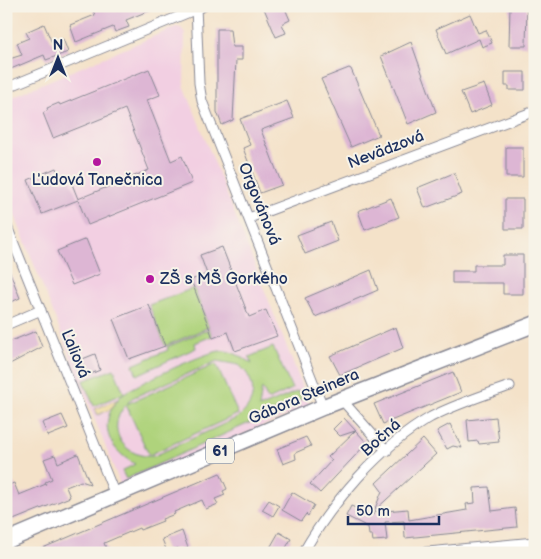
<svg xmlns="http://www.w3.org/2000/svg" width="541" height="559" font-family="'Balsamiq Sans',sans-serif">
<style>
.built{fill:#f2cfe2}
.green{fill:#afd37c;stroke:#65816d;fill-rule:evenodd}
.sand{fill:#eeda9e;stroke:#84847e}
.building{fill:#ddb6d4}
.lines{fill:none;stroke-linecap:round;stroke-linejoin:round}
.minor-casing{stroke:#888894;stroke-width:11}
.primary-casing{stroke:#888894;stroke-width:18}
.minor{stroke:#fff;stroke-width:9}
.primary{stroke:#fff;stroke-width:15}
.poi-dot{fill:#b5179e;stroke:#f7f3e8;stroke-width:2}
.labels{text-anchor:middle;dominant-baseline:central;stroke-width:4;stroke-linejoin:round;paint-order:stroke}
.shield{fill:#f7f3e8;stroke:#5d6a87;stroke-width:1}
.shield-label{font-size:15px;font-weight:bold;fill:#1b2f5e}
.street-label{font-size:16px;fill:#1b2f5e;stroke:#f7f3e8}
.poi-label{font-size:16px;fill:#1b2f5e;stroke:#f7f3e8}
</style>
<rect width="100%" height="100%" fill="#f7f3e8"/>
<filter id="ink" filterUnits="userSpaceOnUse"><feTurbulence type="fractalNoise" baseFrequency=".02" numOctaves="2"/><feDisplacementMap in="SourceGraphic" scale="10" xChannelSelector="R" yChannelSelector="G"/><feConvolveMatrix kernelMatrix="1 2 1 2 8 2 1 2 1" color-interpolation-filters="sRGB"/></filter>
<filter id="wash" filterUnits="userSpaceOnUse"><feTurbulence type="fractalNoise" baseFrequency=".0096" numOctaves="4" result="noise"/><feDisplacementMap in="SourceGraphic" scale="20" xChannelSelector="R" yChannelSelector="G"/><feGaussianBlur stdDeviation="1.12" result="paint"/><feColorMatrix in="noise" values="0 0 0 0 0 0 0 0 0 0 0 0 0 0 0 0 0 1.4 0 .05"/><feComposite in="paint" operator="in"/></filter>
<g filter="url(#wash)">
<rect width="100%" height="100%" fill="#f4e2c9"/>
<path class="built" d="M176,27l5,1 4,5 -1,52 126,321 -189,80 -115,-293v-94z"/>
<path class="green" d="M194,288l15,39 -44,19 -16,-41z
M209,329l3,7 -17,7 1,5 -59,27 -4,-10 35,-15 -1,-3z
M273,347l19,42 -24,11 -6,-12 -3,20 39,-17 4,8 -176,80 -4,-8 13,-7c-31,-17 -38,-46 -11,-71l-30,13 -11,-25 31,-12 10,24c14,-9 81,-41 96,-42 12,-1 22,6 32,13l-3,-7zM217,361l22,4c19,16 18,39 -2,53l-83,38c-30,3 -50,-28 -28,-51l23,50 89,-41 -22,-50 -89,40 5,-6z"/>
<path class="sand" d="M118,399l-7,10 -13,6 -3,-6z"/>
<g id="blocks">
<path class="building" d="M91,6h67v1l-32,13 3,7 -14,5 -2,-5 -37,15 -6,-17 25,-10z
M263,6h21l6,14 -8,4 4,9 -10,4z
M510,6h17l-1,40h-17z
M470,14l8,19 8,-3 6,13 -10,4 -3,-8 -33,15 -10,-25z
M44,24l8,19 11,-4 5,13 -22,8 -2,-5 -38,16v-11l16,-5 -5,-12 12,-5 -3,-6z
M217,29h13l2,18h10v13h-6l-3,60 -11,5 -5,-13z
M411,42l25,70 -28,12 -27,-68z
M349,68l2,1 28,66 -28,12 -30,-68z
M149,69l11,26 -13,5 24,61 11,-5 10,27 -104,42 -10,-25 -36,14 -14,-34 28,-12 6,14 8,-3 8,20 71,-29 -24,-61 -72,29 -10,-25 5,-3 -1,-2 12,-5 1,2z
M505,72h20v18h-16v-4h-4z
M484,84l8,21 -22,9 -9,-22z
M287,101l7,17 -33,12 21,55 -22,8 -17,-45 7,-3 -10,-26z
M506,147h17v30h-17z
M454,173l8,21 -37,14 -8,-20z
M391,198l8,19 -34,13 -7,-19z
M505,199h18v30h-18z
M331,222l7,19 -33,13 -8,-19z
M86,239l14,35 -28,11 -15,-34z
M222,247l27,70 17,-7 11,26 -42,15 -7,-19 -15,6 -22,-58 16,-6 -7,-19z
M503,255h20v39h-20v-11h-51v-12h22v-6h29z
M7,265l13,33 -9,4 -1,-2 -4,1z
M371,270l7,20 -63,27 -10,-19z
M149,305l16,41 -36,13 -16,-40z
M396,327l7,21 -63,27 -1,-2 -9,-17z
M36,331l6,16 -36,19v-23z
M95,354l5,16 -14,6 -6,-16z
M453,372l8,20 -78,32 -9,-20z
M62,415l6,13 -20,8 -6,-13z
M496,417l3,25 -20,2 -1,-3 -9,1 -2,-22z
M344,418l23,25 -47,50 -10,-9 22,-24 -4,-3 27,-26 -15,5 -7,-7z
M450,424l12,24 -9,-2 -6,3 -10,-18z
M306,437l5,9 -16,7 1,6 -13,5 -6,-15z
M423,439l13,15 -62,57 8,-20 -6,-8z
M78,454l12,30 -9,-3 -15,6 4,10 -64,26v-37l8,-3 5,12 27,-11 -1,-2 7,-3 -8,-20 11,-4 3,8z
M220,473l7,16 -4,2 2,4 -10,4 3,5 -12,5 -4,-9 -28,12 1,2 -13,5 1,2 -23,9 -1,-2 -35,15 4,10h-77z
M489,487l3,24 23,-3 2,19 -112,11 -1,-17 -19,1 2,18 -14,1 -1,-6h-3l-1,-8 -22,-11 5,-10 22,9 1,-3 34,-3 1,11 58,-10 -1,-6 9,-1 -1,-15z
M292,492l22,13 -6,11 -2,-2 -5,7 -19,-11z
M269,500l10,6 -6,10 -11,-6z
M182,531l6,17 -9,4 -1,-4 -11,4 -5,-13z
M279,532l12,7 -8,14h-16z"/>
</g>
</g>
<g filter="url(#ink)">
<use href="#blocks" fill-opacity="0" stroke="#888894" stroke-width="1"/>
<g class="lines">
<defs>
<path id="minor" d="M196,6l3,77 3,18 121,306
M6,88l198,-82
M249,218l286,-107
M6,224l109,271
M6,325l35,-15
M342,400l45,51
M303,553c29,-51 77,-107 128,-136 25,-13 53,-22 79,-31
M417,553l118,-11"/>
<path id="primary" d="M6,541l317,-134 212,-83"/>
</defs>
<use href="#minor" class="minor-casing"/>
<use href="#primary" class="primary-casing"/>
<use href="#minor" class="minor"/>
<use href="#primary" class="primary"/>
</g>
</g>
<g class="poi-dot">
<circle cx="97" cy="162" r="5"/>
<circle cx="150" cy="279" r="5"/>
</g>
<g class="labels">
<rect class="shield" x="206" y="438.5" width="28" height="25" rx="4"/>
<g class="shield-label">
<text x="220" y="451">61</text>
</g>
<g class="street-label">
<text transform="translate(386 150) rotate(-21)">Nevädzová</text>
<text transform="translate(259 204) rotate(68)">Orgovánová</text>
<text transform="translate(75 354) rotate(68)">Ľaliová</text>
<text transform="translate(304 397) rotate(-23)">Gábora Steinera</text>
<text transform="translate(381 438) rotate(-42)">Bočná</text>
</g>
<g class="poi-label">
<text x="97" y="180">Ľudová Tanečnica</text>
<text x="160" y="279" text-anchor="start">ZŠ s MŠ Gorkého</text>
</g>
</g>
<rect width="541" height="559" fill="none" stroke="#f7f3e8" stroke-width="25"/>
<g transform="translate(58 58)" stroke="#f7f3e8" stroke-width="4" paint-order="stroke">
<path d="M0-4L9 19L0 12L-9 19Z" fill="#1b2f5e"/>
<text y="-8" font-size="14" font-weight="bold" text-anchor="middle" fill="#1b2f5e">N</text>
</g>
<path d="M348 516v8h91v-8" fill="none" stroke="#1b2f5e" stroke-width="2.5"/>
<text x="356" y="516" font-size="15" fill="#1b2f5e" stroke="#f7f3e8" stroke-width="4" paint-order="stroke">50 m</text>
</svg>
